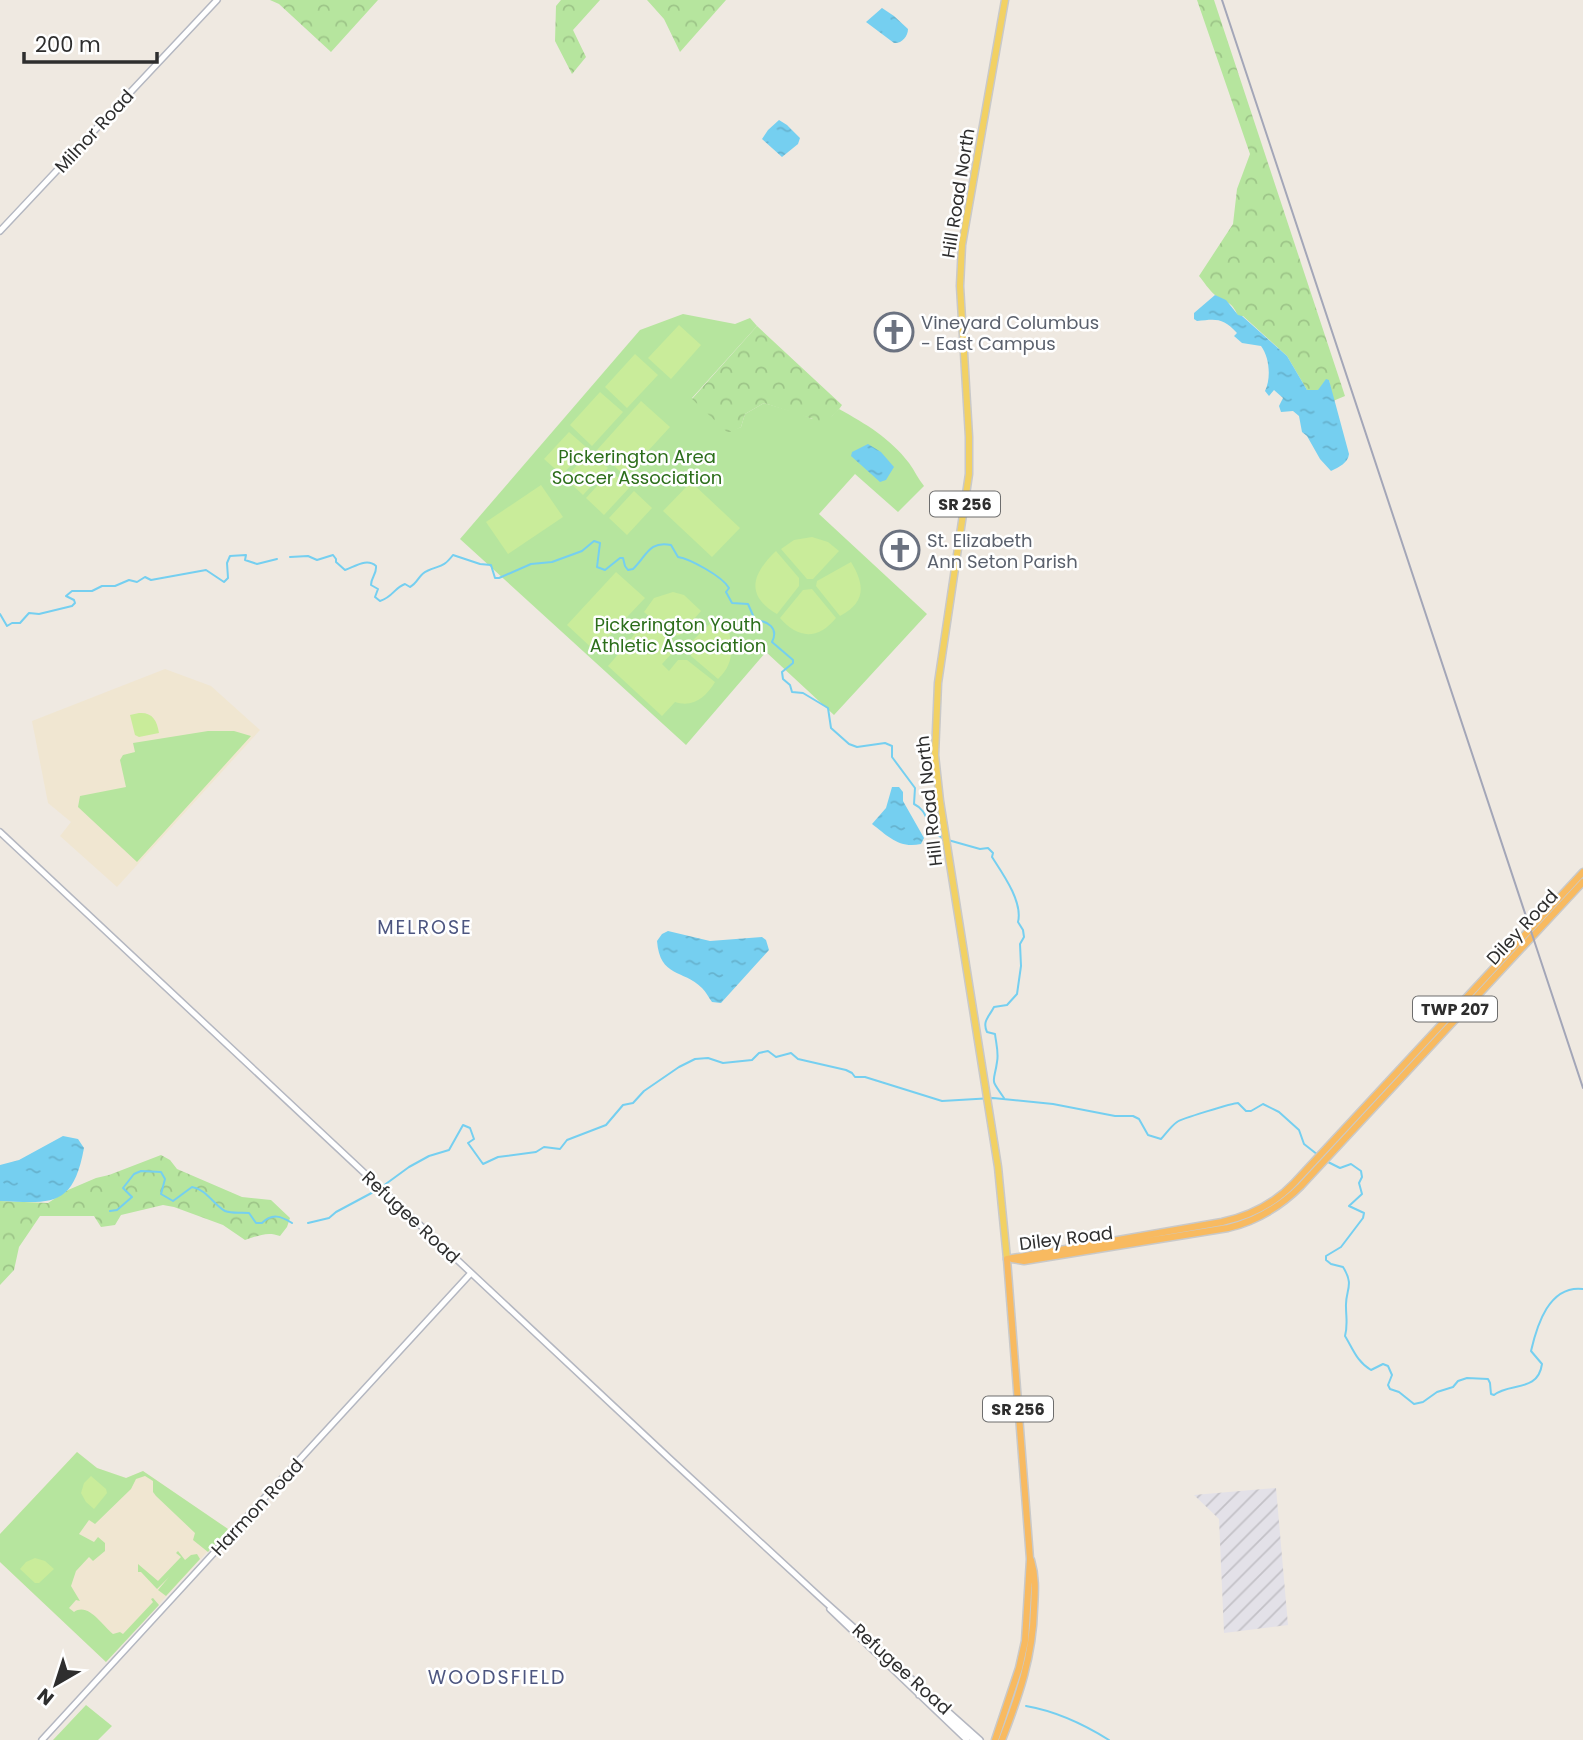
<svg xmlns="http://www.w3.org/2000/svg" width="1583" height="1740" font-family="Poppins,sans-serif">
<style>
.industrial{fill:url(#industrial-furrows)}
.education{fill:#f0e6d1}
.grass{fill:#b6e59e}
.forest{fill:url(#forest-crowns)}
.pitch{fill:#c9ec9a}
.water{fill:url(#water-ripples)}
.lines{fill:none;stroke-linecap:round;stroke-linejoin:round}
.stream{stroke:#75cff0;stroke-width:2}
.secondary-casing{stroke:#b4b7c1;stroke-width:8}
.primary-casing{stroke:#c9c9c9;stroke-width:9}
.trunk-casing{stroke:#c9c9c9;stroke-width:9}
.secondary{stroke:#fff;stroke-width:5}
.primary{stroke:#f2d163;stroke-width:6}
.trunk{stroke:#f8ba60;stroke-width:6}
.rail{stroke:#a3a6b8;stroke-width:2}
.labels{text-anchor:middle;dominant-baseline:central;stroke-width:5;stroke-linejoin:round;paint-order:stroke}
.shield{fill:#fff;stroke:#6d6d6d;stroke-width:2}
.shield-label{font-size:16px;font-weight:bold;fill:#2e2e2e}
.street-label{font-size:18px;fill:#2e2e2e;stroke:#fff}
.worship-label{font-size:18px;fill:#5b616d;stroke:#fff;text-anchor:start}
.park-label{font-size:18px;fill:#2c6e1b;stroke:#fff}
.neighbourhood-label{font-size:19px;letter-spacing:2px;fill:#4d5680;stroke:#fff}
</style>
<defs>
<pattern id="industrial-furrows" width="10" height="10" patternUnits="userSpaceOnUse" patternTransform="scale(1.75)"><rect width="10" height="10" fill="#e3e1e8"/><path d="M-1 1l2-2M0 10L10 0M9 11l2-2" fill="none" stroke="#c3c1c7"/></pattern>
<pattern id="forest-crowns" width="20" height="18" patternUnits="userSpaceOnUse" patternTransform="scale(1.75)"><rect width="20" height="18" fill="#b6e59e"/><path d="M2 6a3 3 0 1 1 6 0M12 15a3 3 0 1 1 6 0" fill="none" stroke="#9dc588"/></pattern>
<pattern id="water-ripples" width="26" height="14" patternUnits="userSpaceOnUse" patternTransform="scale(1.75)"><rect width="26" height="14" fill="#75cff0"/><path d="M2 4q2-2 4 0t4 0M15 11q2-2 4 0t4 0" fill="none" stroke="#66b2ce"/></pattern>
</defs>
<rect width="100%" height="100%" fill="#efe9e1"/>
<path class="industrial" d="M1276,1488l12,137 -64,8 -5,-114 -25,-24z"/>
<path class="education" d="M165,669l46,17 49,44 -143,157 -57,-51 11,-14 -23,-19 -16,-82z
M77,1452l20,16 29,10 17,-7 85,58 -122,133 -106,-100v-28z"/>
<path class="grass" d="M683,314l52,10 15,-6 7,8 -65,72 37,34 12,-5 4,-13 19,-11 37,11 11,5 20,-3 7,-7c27,15 51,29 70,54 6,8 9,16 15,23l-26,26 -43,-38 -36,40 108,100 -93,101 -68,-63 -80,93 -226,-206 180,-209z
M208,731h26l17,5 -114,126 -59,-55 2,-11 46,-9 -6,-27 3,-5 12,-3 -2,-9z
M77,1452l20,16 29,10 17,-7 85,58 -20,23 -15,-12 2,-7 -39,-37 -3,-4v-11l-8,-5 -9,3 -5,10 -36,35 -6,-4 -10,14 15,8 4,-5 7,6v8l-12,10 -4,-4 -13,14 -5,15 9,15 -4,-1 -7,8 5,4c14,-10 28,13 39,22l7,-2 3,2 30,-32 -2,-3 2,-1 6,7 -53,57 -106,-100v-28z
M178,1551l7,9 6,-5 6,-1 3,5 -34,37 -8,-6 11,-13 -12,12 -16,-17h-3v-8l20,17 23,-24 -5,-4z
M86,1705l26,21 -14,14h-45z"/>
<path class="forest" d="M270,0h108l-47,52 -52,-48z
M561,0h39l-27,30 13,27 -14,17 -17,-33 1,-35z
M647,0h79l-46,52 -16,-33z
M1197,0h17l131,396 -12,5 -4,-21h-3l-8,11 -11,-1 -20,-34 -44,-40h-5c-6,-15 -12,-13 -23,-21 -6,-5 -11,-13 -16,-19l34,-52 4,-35 13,-35z
M757,326l85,79c-6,9 -12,15 -23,16l-55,-18 -19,11 -4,13 -9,5h-5l-35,-33z
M161,1155l9,5 7,9 65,28 29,3 19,18 -3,9 -7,9c-13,-5 -22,0 -35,4l-22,-15 -49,-18 -11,-2 -42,10 -6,10 -14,2 -7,-11h-54l-21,31 -5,23 -14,15v-84l48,2 20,-13 28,-12 13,-3z"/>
<path class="pitch" d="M679,325l22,20 -30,34 -23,-21z
M635,354l23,21 -31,33 -22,-21z
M600,392l23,20 -31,34 -22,-21z
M641,401l29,26 -45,49 -28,-26z
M569,432l18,16 -25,27 -18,-16z
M590,451l18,17 -25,27 -18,-17z
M611,471l18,17 -25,27 -18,-17z
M691,482l49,46 -28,29 -49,-46z
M541,485l22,32 -55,37 -22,-32z
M634,491l18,17 -25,27 -18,-17z
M812,537l16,5 11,9 -26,28h-6l-26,-30 13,-9z
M776,551l23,27v8l-22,28c-33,-19 -24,-41 -1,-63z
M851,562c14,23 15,40 -11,54l-24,-30 1,-5z
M616,572l29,26 -50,53 -28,-26z
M812,589l24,29c-18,22 -38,21 -56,0l23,-28z
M673,592l11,3 17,16 -21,24 -8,1 -28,-24 10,-14z
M714,620l15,12c4,19 4,33 -11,47l-27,-23 -1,-13z
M647,621l26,21 1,9 -12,13 7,7 9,-11h9l28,22c-9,15 -22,26 -40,20l-13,14 -54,-50c14,-15 24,-31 39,-45z
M139,713c13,-1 18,7 20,20l-20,4 -4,-2 -5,-20z
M91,1476l15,13 1,4 -13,16 -8,-7 -5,-9 3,-10z
M35,1558l10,3 9,8 -15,14h-4l-15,-14 6,-7z"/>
<path class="water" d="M882,8l12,8 14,13c0,8 -7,15 -14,14l-28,-21z
M779,120l8,5 13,13 -2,6 -16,13 -20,-18 6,-9z
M1215,295l11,5 12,15 4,1 45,40 20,34h11l8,-11 3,1 20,74c-1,9 -10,13 -18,17l-11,-12 -13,-23 -5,-4 -3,-16 -6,-5 -12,1 -2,-6 4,-8 -9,-8 -5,6 -4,-5c6,-12 5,-33 -4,-45l-19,-3 -8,-7 3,-3c-14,-16 -22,-14 -40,-12l-3,-2v-6z
M868,444l13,8 13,15 -8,13 -6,2 -29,-26 1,-4z
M892,787h7l4,5v9l21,37 -3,6c-22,5 -33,-8 -49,-20l14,-16z
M668,931l42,10 52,-4 4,3 3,10 -48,53 -9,-1c-3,-4 -6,-10 -10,-14 -19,-19 -42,-10 -45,-47l5,-7z
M63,1136l15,3 6,9c-11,60 -33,55 -84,53v-36l19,-5z"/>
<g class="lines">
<path class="stream" d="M290,557l18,-1 9,4 16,-5 3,4v3l9,8c11,-4 22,-12 31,-4 1,8 -5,11 -5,19l7,4 -3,8 5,4c13,-4 14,-13 25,-17l5,3c8,-4 9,-13 17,-16 13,-6 16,-3 26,-16l27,9 11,1 4,13h4l32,-14 21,-2 30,-11 12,-10 6,2 -3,24 8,3 15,-12h3l2,8 3,4 5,-1c13,-12 16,-29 38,-24l7,12c12,2 44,19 51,31l-3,4 6,11 16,1 7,16c13,1 24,8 17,22l21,18v3l-11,9 1,7 7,6 2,7 11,1 25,15 3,20 18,16 8,3 28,-4 7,3v11l23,31 -1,16c17,8 10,26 29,34
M0,614l7,12 5,-3h8l9,-10 10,1 33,-8 3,-3 -1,-3 -8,-4 6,-5h20l10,-5h13l14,-6 8,2 8,-5 6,3 55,-10 18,12 4,-4 -1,-15 3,-7 16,-1 -1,5 12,4 20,-5
M948,840l32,9 8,-1 5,5 -1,4c11,17 31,45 26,65l5,8 1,7 -4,7 1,22 -4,28 -10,11 -13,2c-5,10 -12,14 -7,25l8,2c1,9 4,19 2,28 -3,22 -8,15 7,36
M1328,1162l12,6 11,-4 10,7 1,6 -3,6 3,11 -13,12 15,7 -1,5 -22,29 -15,9v4l5,4 12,3c12,19 2,23 3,40 0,10 2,18 -1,29 8,13 12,26 26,34l12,-6 5,2 4,9 -4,10 2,4 9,3 15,12 9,-2 14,-10 16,-5 5,-6 9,-3 21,1 2,4 1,11 3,1c15,-13 44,-2 48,-31l-11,-13c6,-26 18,-66 52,-62
M383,1186l26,-19 20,-11 20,-6 14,-25 7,3 4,11 -6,4 15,21 15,-7 38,-5 8,-5 16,2 7,-9 39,-15 17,-20 10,-2 11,-12 35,-24 16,-8 13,-1 15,5 29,-3 7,-7 9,-2 8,6 15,-4 7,6 48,11 6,3 3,4h10l77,24 51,-3 60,6 62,12h18l6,3 9,16 13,4c5,-5 9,-12 16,-17 3,-3 56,-19 61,-19l8,8h5l12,-7 16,8 20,18 5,14 14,11
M110,1211l7,-1 15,-13 -9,-9 11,-14 7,-3 20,1 4,7 -4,15 12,7 19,-14c14,2 22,18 33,24 8,3 16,1 24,2l7,10h6c10,-10 19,-7 30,0
M308,1223l21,-5 7,-6 43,-23
M1026,1706c29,5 59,19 83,34"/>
<defs>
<path id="secondary" d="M0,231l217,-231
M0,832l669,626 154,142 157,140
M830,1609l137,131
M919,1695h6l49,45
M42,1740l429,-467"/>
<path id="primary" d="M1005,0l-43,245 -2,41 9,151v37l-31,209 -3,72 5,46 58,366 9,92"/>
<path id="trunk" d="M1007,1259l215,-37c28,-6 52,-18 72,-39l289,-311
M1012,1259l12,2 204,-33c29,-7 52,-21 73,-42l282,-304
M995,1740l24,-72 6,-27 5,-82 -23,-300
M1002,1740c17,-44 31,-84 32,-131 1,-18 2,-32 -3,-49"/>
</defs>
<use href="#secondary" class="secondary-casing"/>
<use href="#primary" class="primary-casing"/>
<use href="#trunk" class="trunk-casing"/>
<use href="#secondary" class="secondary"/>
<use href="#primary" class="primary"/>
<use href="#trunk" class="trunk"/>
<path class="rail" d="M1222,0l361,1088"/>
</g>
<defs>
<symbol id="church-ring" viewBox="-11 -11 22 22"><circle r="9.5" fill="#fff" stroke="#6b7280" stroke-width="1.5"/><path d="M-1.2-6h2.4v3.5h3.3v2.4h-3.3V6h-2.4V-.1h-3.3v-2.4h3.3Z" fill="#6b7280"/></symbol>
</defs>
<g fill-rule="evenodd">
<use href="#church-ring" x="872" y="310" width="44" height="44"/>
<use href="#church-ring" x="878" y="528" width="44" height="44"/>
</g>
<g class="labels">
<g class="shield">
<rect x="930" y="491.5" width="70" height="25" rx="5"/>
<rect x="1413" y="996.5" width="84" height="25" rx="5"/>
<rect x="983" y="1396.5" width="70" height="25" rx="5"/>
</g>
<g class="shield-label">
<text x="965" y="504">SR 256</text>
<text x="1455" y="1009">TWP 207</text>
<text x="1018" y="1409">SR 256</text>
</g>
<g class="street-label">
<text transform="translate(94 131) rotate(-47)">Milnor Road</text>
<text transform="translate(958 193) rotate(-81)">Hill Road North</text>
<text transform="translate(929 801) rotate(-96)">Hill Road North</text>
<text transform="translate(1522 927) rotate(-47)">Diley Road</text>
<text transform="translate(411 1217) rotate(43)">Refugee Road</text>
<text transform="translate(1066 1238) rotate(-7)">Diley Road</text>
<text transform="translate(257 1507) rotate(-47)">Harmon Road</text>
<text transform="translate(902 1669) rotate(42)">Refugee Road</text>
</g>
<g class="worship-label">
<text x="921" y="322">Vineyard Columbus<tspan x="921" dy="21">- East Campus</tspan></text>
<text x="927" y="540">St. Elizabeth<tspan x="927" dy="21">Ann Seton Parish</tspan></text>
</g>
<g class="park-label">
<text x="637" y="456">Pickerington Area<tspan x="637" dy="21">Soccer Association</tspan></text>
<text x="678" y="624">Pickerington Youth<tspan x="678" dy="21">Athletic Association</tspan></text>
</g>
<g class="neighbourhood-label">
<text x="425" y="927">MELROSE</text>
<text x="497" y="1677">WOODSFIELD</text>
</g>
</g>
<g transform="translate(56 1684) rotate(219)" stroke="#ffffff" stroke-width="5" paint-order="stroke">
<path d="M0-5L12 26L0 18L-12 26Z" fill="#2e2e2e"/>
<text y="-10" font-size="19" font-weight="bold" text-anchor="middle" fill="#2e2e2e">N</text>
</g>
<path d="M24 52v10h133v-10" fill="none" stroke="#2e2e2e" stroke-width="3.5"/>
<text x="35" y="52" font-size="21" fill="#2e2e2e" stroke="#ffffff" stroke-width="5" paint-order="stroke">200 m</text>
</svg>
